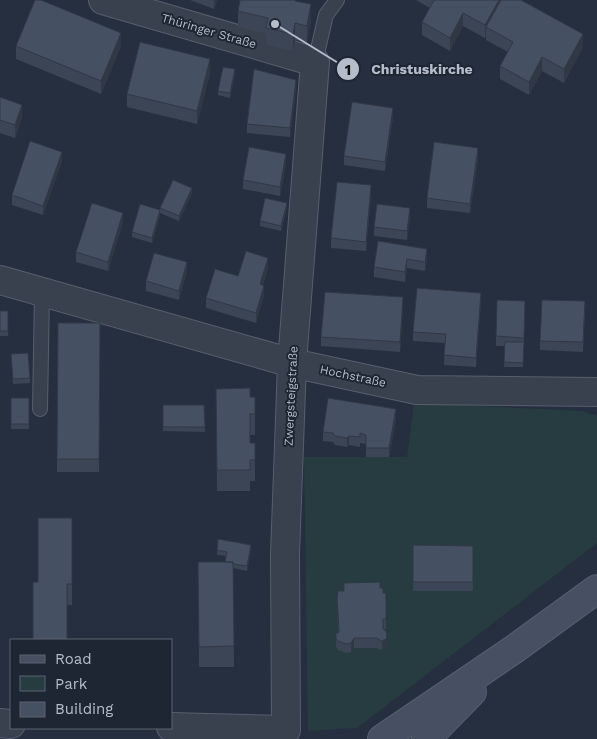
<svg xmlns="http://www.w3.org/2000/svg" width="597" height="739" font-family="'Work Sans',sans-serif">
<style>
.green{fill:#273c40}
.lines{fill:none;stroke-linecap:round;stroke-linejoin:round}
.lane-casing{stroke:#575f6d;stroke-width:16}
.street-casing{stroke:#575f6d;stroke-width:30}
.secondary-casing{stroke:#575f6d;stroke-width:30}
.lane{stroke:#39414f;stroke-width:14}
.street{stroke:#39414f;stroke-width:28}
.secondary{stroke:#474f62;stroke-width:28}
.wall{fill:#3c4555}
.shaded-wall{fill:#313845}
.building{fill:#465063;stroke:#313845}
.labels{text-anchor:middle;dominant-baseline:central;stroke-width:4;stroke-linejoin:round;paint-order:stroke}
.street-label{font-size:12px;fill:#b5bcca;stroke:#1e2634}
.leader{fill:none;stroke:#b5bcca;stroke-width:2}
.callout-dot{fill:#b5bcca;stroke:#1e2634;stroke-width:2}
.mark-label{font-size:15px;text-anchor:middle;font-weight:bold;fill:#111}
.callout-label{font-size:14px;text-anchor:middle;font-weight:bold;fill:#b5bcca;stroke:#1e2634;stroke-width:4;stroke-linejoin:round;paint-order:stroke}
</style>
<rect width="100%" height="100%" fill="#252f3f"/>
<path class="green" d="M414,403l168,8 15,5v127l-240,185 -49,3 -4,-274h103z"/>
<g class="lines">
<defs>
<path id="lane" d="M315,62l11,-47 11,-15
M40,409l2,-117"/>
<path id="street" d="M103,0l212,62 -23,301 -7,191 1,176 -115,-3
M0,280l292,83 125,27 180,2
M0,723l11,1"/>
<path id="secondary" d="M382,739l131,-89 84,-61
M426,739l46,-47"/>
</defs>
<use href="#lane" class="lane-casing"/>
<use href="#street" class="street-casing"/>
<use href="#secondary" class="secondary-casing"/>
<use href="#lane" class="lane"/>
<use href="#street" class="street"/>
<use href="#secondary" class="secondary"/>
</g>
<path class="wall" d="M190,0h27l-3,9z
M416,0h105l62,47 -19,36 -22,-12 -13,24 -29,-16v-13l8,-14 -22,-12v-4l-1,2 -22,-12 -13,25 -28,-16v-13l8,-14z
M299,2l12,19 -4,21 -12,-2 -2,11 -27,-6v-11l-28,-7v-16z
M16,46h105l-20,48 -85,-35z
M210,73l-13,51 -70,-17v-13z
M235,74l-5,24 -12,-3v-4z
M296,89l-6,48 -43,-4v-9z
M0,97l22,21 -7,20 -15,-5z
M393,117l-8,54 -41,-6v-9z
M478,158l-8,55 -43,-5v-10z
M62,161l-19,54 -31,-10v-10z
M286,163l-6,33 -37,-7v-9z
M192,193l-13,28 -19,-8v2l-8,28 -20,-6v-5l28,-22v-2z
M371,195l-5,56 -35,-3v-10z
M287,208l-6,23 -21,-5v-5z
M410,217l-3,23 -33,-4v-9z
M123,222l-15,49 -32,-9v-10z
M378,241l49,17 -2,13 -18,-3 -2,14 -31,-5v-10z
M268,267l-5,18 1,10 -8,28 -50,-15v-10l32,-22z
M187,271l-8,29 -33,-9v-10z
M525,301l-2,66h-19l1,-21h-9v-10z
M481,302l-5,65 -32,-2 1,-22 -32,-2v-9z
M403,307l-3,45 -79,-6v-9z
M0,311h8v25h-8z
M585,311l-2,41 -43,-2v-9z
M58,323h42l-1,149h-42z
M11,354l19,24v5l-17,1z
M216,389l34,8h5v38h-5v8h5v38h-5v10h-33z
M11,398h18v31h-18z
M163,405h41l1,27 -42,-1z
M396,419l-7,38h-23v-13l-6,-1v4l-11,-2 -2,2 -12,-2 -2,-3 -10,-1v-9z
M72,518v87h-5l-29,-23z
M413,545l60,1v45h-60z
M217,550h34l-4,21 -14,-3 1,99h-35l-1,-105h27l1,-6 -9,-1z
M380,588l3,5h3v36h-3l4,16 -1,3 -4,2 -6,-2h-22l-3,4 -5,1 -8,-3 -2,-3v-9l2,-6 -1,-34z"/>
<path class="shaded-wall" d="M214,0h3l-3,9z
M499,0h5l-18,27v9l-1,2v-13z
M311,4v17l-4,21v-16z
M463,13v13l-13,25v-13z
M295,23v17l-2,11v-17z
M121,33v13l-20,48v-13z
M583,34v13l-19,36v-14z
M542,57v14l-13,24v-13z
M210,59v14l-13,51v-13z
M235,69v5l-5,24v-5z
M296,80v9l-6,48v-9z
M22,105v13l-7,20v-13z
M393,108v9l-8,54v-9z
M478,148v10l-8,55v-9z
M62,152v9l-19,54v-9z
M286,154v9l-6,33v-9z
M371,185v10l-5,56v-9z
M192,188v5l-13,28v-5z
M287,203v5l-6,23v-5z
M410,208v9l-3,23v-9z
M160,210v5l-8,28v-5z
M123,213v9l-15,49v-9z
M427,249v9l-2,13v-9z
M268,258v9l-8,27v-10z
M407,259v9l-2,14v-10z
M187,262v9l-8,29v-9z
M264,286v9l-8,28v-10z
M481,293v9l-5,65v-9z
M403,297v10l-3,45v-10z
M396,409v10l-7,38v-9z
M349,436v9l-2,2v-9z
M251,545v5l-4,21v-5z
M387,635v10l-1,3 -4,2v-9z
M354,638v10l-3,4v-9z"/>
<path class="building" d="M35,0h6l80,33 -20,48 -85,-35z
M240,0h56l-1,1 16,3 -4,22 -12,-3 -2,11 -27,-6 2,-10 -30,-7z
M434,0h65l-14,25 -22,-12 -13,25 -28,-16z
M501,0h20l62,34 -19,35 -22,-12 -13,25 -29,-16 13,-24 -27,-15z
M140,42l70,17 -13,52 -70,-17z
M223,67l12,2 -5,24 -12,-2z
M254,69l42,11 -6,48 -43,-4z
M0,97l22,8 -7,20 -15,-5z
M352,102l41,6 -8,54 -41,-6z
M30,141l32,11 -19,54 -31,-11z
M434,142l44,6 -8,56 -43,-6z
M249,147l37,7 -6,33 -37,-7z
M173,180l19,8 -13,28 -19,-8z
M337,182l34,3 -5,57 -35,-4z
M265,198l22,5 -6,23 -21,-5z
M92,203l31,10 -15,49 -32,-10z
M140,204l20,6 -8,28 -20,-6z
M377,204l33,4 -3,23 -33,-4z
M378,241l49,8 -2,13 -18,-3 -2,13 -31,-5z
M246,251l22,7 -8,26 4,2 -8,27 -50,-15 9,-29 23,7z
M154,253l33,9 -8,29 -33,-10z
M417,288l64,5 -5,65 -32,-3 2,-21 -33,-2z
M325,292l78,5 -3,45 -79,-5z
M497,300l28,1 -1,37 -28,-2z
M542,300l43,1 -2,41 -43,-1z
M0,311h8v20h-8z
M58,323h42l-1,136h-42z
M505,342h19l-1,21 -19,-1z
M28,353l2,25 -17,1 -2,-25z
M250,388v9h5v17h-5v29h5v17h-5v10h-33l-1,-81z
M11,398h18v26h-18z
M328,398l68,11 -7,39h-23v-13l-6,-2v4l-11,-1 -2,2 -12,-2 -2,-3 -10,-1z
M163,405h41l1,22h-42z
M38,518h34v66h-5v56h-34v-58h5z
M218,539l33,6 -4,21 -14,-2v-2h-8l2,-10 -10,-2z
M413,545l60,1v36h-60z
M198,562h35l1,84 -35,1z
M380,582v6h3v5h3v26h-3v10l3,2 1,4 -1,4 -4,2 -6,-3h-22l-3,5 -5,1 -8,-3 -2,-3v-4l3,-2 -2,-34 1,-7h6v-8z"/>
<g class="labels">
<g class="street-label">
<text transform="translate(209 31) rotate(16)">Thüringer Straße</text>
<text transform="translate(353 376) rotate(12)">Hochstraße</text>
<text transform="translate(291 396) rotate(-87)">Zwergsteigstraße</text>
</g>
</g>
<path class="leader" d="M275 24L348 69"/>
<g class="callout-dot">
<circle cx="275" cy="24" r="5"/>
<circle cx="348" cy="69" r="12"/>
</g>
<g class="mark-label">
<text x="348" y="75">1</text>
</g>
<g class="callout-label">
<text x="422" y="74">Christuskirche</text>
</g>
<rect x="10" y="639" width="162" height="90" fill="#1e2634" stroke="#5a6270"/>
<rect x="20" y="655" width="25" height="8" fill="#474f62" stroke="#5a6270"/>
<text x="55" y="664" font-size="15" fill="#b5bcca">Road</text>
<rect x="20" y="676" width="25" height="15" fill="#273c40" stroke="#5a6270"/>
<text x="55" y="689" font-size="15" fill="#b5bcca">Park</text>
<rect x="20" y="702" width="25" height="15" fill="#465063" stroke="#5a6270"/>
<text x="55" y="714" font-size="15" fill="#b5bcca">Building</text>
</svg>
